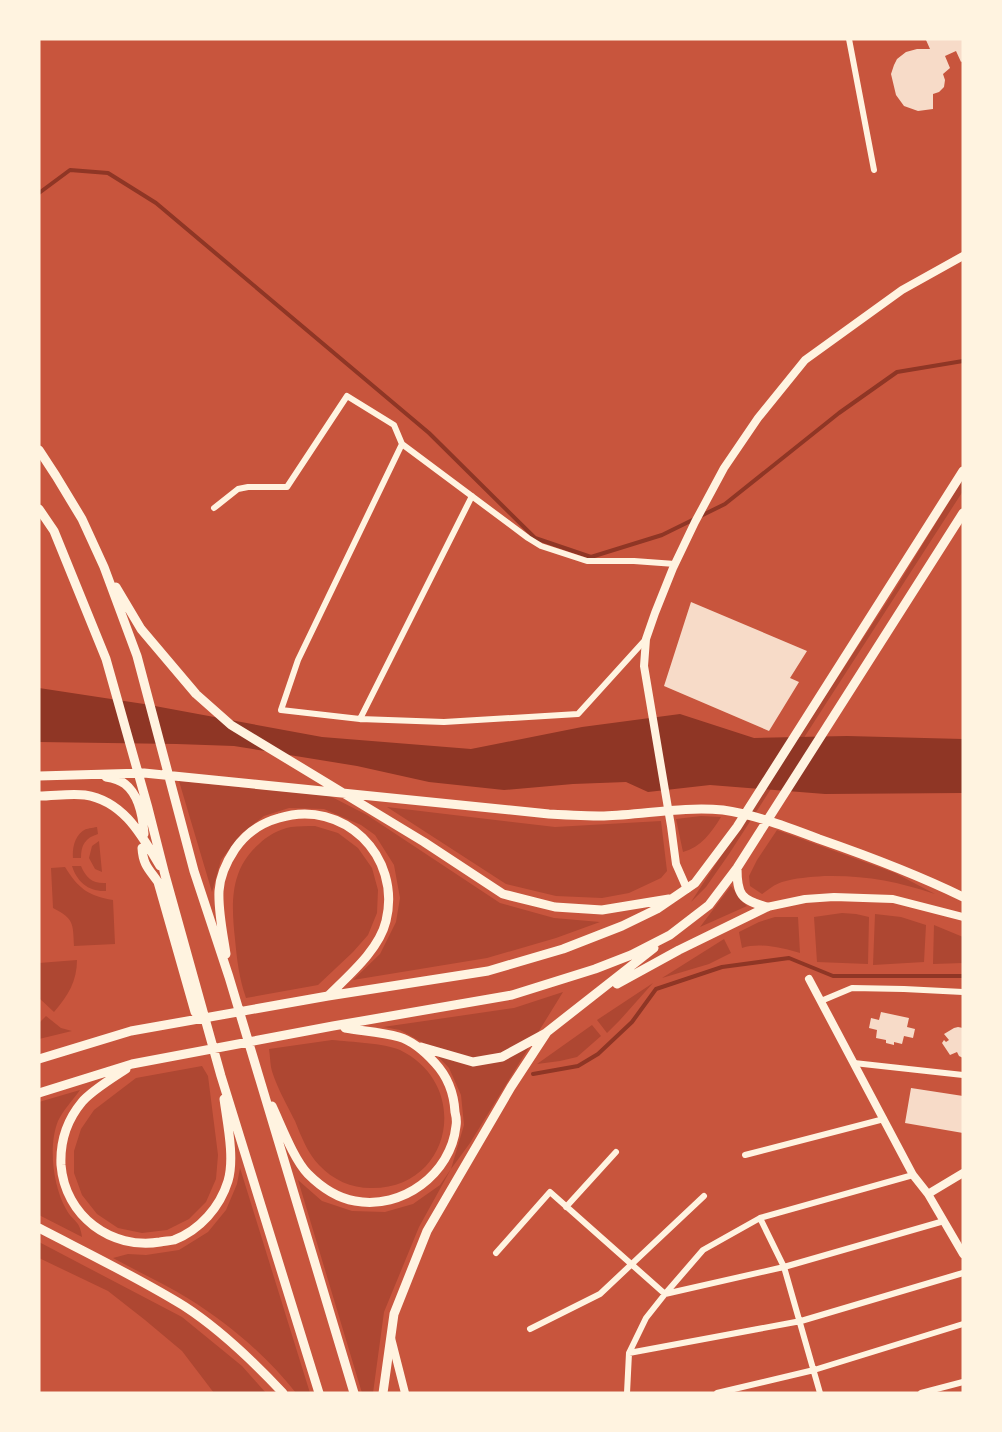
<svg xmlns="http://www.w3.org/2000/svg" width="1002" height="1432" font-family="Mulish,sans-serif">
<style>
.green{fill:#ae4732}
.water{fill:#8f3625}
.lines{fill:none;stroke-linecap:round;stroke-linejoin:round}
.stream{stroke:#8f3625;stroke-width:4}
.building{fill:#f7dbc8}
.minor{stroke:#fff3e0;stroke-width:6}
.tertiary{stroke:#fff3e0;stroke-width:8}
.secondary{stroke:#fff3e0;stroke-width:8}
.trunk{stroke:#fff3e0;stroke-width:9}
</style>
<rect width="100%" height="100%" fill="#c8553d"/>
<path class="green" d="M963,479v12l-234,363 -23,33 -15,15 203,-311z
M179,781l151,15 37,19 133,88 54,15 46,4 -44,16 -69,20 -134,22 27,-26 16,-32 4,-24 -6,-33 -19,-30 -14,-10 -37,-16 -35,-1 -25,8 -23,18 -20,26 -9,32z
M387,807l168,20 106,-6 6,50 -6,7 -32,15 -27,5 -46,-2 -50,-12z
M701,816l20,1c-10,16 -20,30 -38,35l-7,-33z
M315,826l23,7 20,15 14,20 6,22 -1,23 -9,22 -15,17 -35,33 -72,13c-7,-20 -9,-38 -11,-59 -4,-36 -5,-70 24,-95 8,-8 20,-15 32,-17 8,-1 16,-1 24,-1z
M97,827l1,7c-13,4 -17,11 -17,24h-8c-1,-10 2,-24 13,-29 1,0 10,-2 11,-2z
M777,830l118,43 40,21c-39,-13 -70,-19 -111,-18 -14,1 -29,2 -42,6 -7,2 -14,8 -20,12l-12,-8 -1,-10 8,-16z
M99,841l3,31 -7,-3 -6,-11 3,-12z
M72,866h9c5,12 12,18 25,17v8c-17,1 -29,-9 -34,-25z
M65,867c13,21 23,29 48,33l2,44 -41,2c-1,-23 0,-27 -21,-38l-2,-40z
M731,886l12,16 4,4 -47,21z
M842,913l14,1 13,3 -1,47 -51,-2 -3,-45z
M875,914l26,3 25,8 -2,37 -51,3z
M775,917h23l2,36c-17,-5 -41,-11 -58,-5l-3,-16 20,-10z
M934,925l29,12v26l-30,1z
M724,939l7,14 -22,11 -47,14z
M77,960c0,21 -9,36 -23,52l-15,-14v-35z
M653,983l-33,37 -13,13 -10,-13z
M563,992l-93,151 -19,26 -32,58 -35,85 -11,81h-11l-64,-213 24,21 30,10 33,1 28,-8 27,-19 11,-16 13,-44 -3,-30 -12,-27 -22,-23 -27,-15 -17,-3 131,-19z
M46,1016l15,12 11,3 -33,8v-16z
M592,1025l9,11 -24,21 -17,4 -23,3z
M332,1040c19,2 52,3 68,10 72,35 52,139 -29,138 -20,0 -38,-8 -52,-23 -11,-11 -18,-29 -24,-44 -7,-14 -21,-39 -24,-54 -1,-6 -1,-12 -2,-18z
M202,1066l6,10 10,79 -2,24 -10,23 -17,17 -22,11 -25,3 -24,-5 -21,-14 -15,-19 -8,-22v-22l7,-22 13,-19 42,-32z
M80,1090c-7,10 -17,20 -22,31 -10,25 -5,65 8,88 7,13 14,11 16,28l-43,-22v-113z
M240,1168l70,225h-14c-29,-37 -67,-69 -107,-94 -24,-15 -51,-27 -76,-41l15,-4 18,1 33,-5 29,-18 18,-22 11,-26z
M39,1242l143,75 60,49 24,27h-52l-32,-42 -37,-31 -37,-29 -69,-33z"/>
<path class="water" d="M39,688l105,16 178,33 149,12 111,-22 98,-13 74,24 93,-2 116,3v54l-138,1 -115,-9 -62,7 -22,-10 -53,2 -69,6 -75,-8 -72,-16 -123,-20 -57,-2 -138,-2z"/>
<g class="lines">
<path class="stream" d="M39,193l31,-23 38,3 48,30 273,230 106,105 56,19 71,-22 63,-31 114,-91 58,-41 66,-11
M533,1074l45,-8 20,-12 34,-32 24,-33 66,-22 67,-9 44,18h130"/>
</g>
<path class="building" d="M930,39h33v22l-2,1 -5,-11 -11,5 5,12 -7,6 2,6 -1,7 -5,5 -6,2v15l-15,2 -14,-5 -8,-11 -5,-21 3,-9 3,-6 9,-7 11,-3h13l-4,-9z
M691,602l116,49 -17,27 9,4 -30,49 -105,-45z
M881,1012l28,6 -2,9 8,2 -2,9 -9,-2 -2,8 -8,-2v3l-8,-2v-3l-10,-2 1,-8 -8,-2 2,-10 8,2z
M958,1027l5,1v30l-4,-2 -2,-4 -7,3 -8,-12 2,-3 2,2 3,-2 -5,-6 10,-6z
M911,1088l52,8v37l-58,-10z"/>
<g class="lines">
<path class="minor" d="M849,39l25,131
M214,508l24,-19 10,-2h39l60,-91 47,29 8,19
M646,639l-68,75 -134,8 -84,-3 -79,-9 17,-50 104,-216 126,94 13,8 46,15h47l41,3
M360,719l112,-223
M821,1001l31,-13 52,1 59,3
M854,1063l109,12
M745,1155l139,-36
M566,1207l50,-55
M760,1218l24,49 36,126
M496,1253l54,-61 115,102 38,-44 57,-32 153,-43
M530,1329l70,-35 104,-98
M629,1353l172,-32 162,-48
M627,1393l2,-40 17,-35 19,-24 119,-27 160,-46
M717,1393l97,-23 149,-46
M921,1393l42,-11"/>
<path class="tertiary" d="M687,889l-11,-25 -5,-38 -27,-160 2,-27 9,-26 18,-45 22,-46 29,-54 34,-50 47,-58 97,-70 61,-34
M767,907l38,-8 29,-2 59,2 70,18
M809,979l104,196 15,19 35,60
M928,1194l35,-21"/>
<path class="secondary" d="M391,1338l14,55"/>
<path class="trunk" d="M39,450l17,26 26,43 22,48 33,89 57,215 35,106 125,416
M39,509l15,22 52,128 42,149 17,67 56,201 98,317
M116,587l25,42 55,65 35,31 193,117 79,52 52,13 47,3 67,-11
M39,776l105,-3 405,41c18,1 37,2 55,2 39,-1 79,-10 119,-6 30,4 67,18 96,29 49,17 97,35 144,58
M106,777c6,1 14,3 19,7 14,11 18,34 19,50
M39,796c15,0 32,-3 46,-1 39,6 57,41 75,71
M142,848c1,17 7,21 16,34l37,130 3,3 7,3
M737,868c0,27 4,32 30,39
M226,954c-3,-20 -8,-43 -7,-63 1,-16 8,-30 16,-42 11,-16 26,-26 44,-31 64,-20 123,38 107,103 -7,29 -37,54 -58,75
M617,984l62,-34 88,-43
M421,1047l52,15 29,-5 44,-24
M39,1059l92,-28 197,-35 160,-25 75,-22 59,-23 35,-17 38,-26 42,-56 226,-356
M126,1069c-12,8 -35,22 -44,33 -15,18 -22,40 -21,63 4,51 50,85 99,77 5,-1 10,-1 14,-2 26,-10 46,-33 54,-59 7,-23 -1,-59 -4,-82
M39,1093l93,-29 201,-38 179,-31 83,-26 36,-14 39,-20 39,-30 28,-37 226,-355
M272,1106c9,19 22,54 36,68 13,13 29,24 47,27 47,9 96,-27 101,-75 1,-5 0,-10 -1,-14 -1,-18 -7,-35 -20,-49 -10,-11 -22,-22 -36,-26 -17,-5 -37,-6 -54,-9
M39,1228c48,25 98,49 145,78 37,24 69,55 99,87
M383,1393l11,-79 33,-83 84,-144 36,-55 107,-84"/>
</g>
<rect width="1002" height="1432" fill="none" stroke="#fff3e0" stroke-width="81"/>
</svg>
